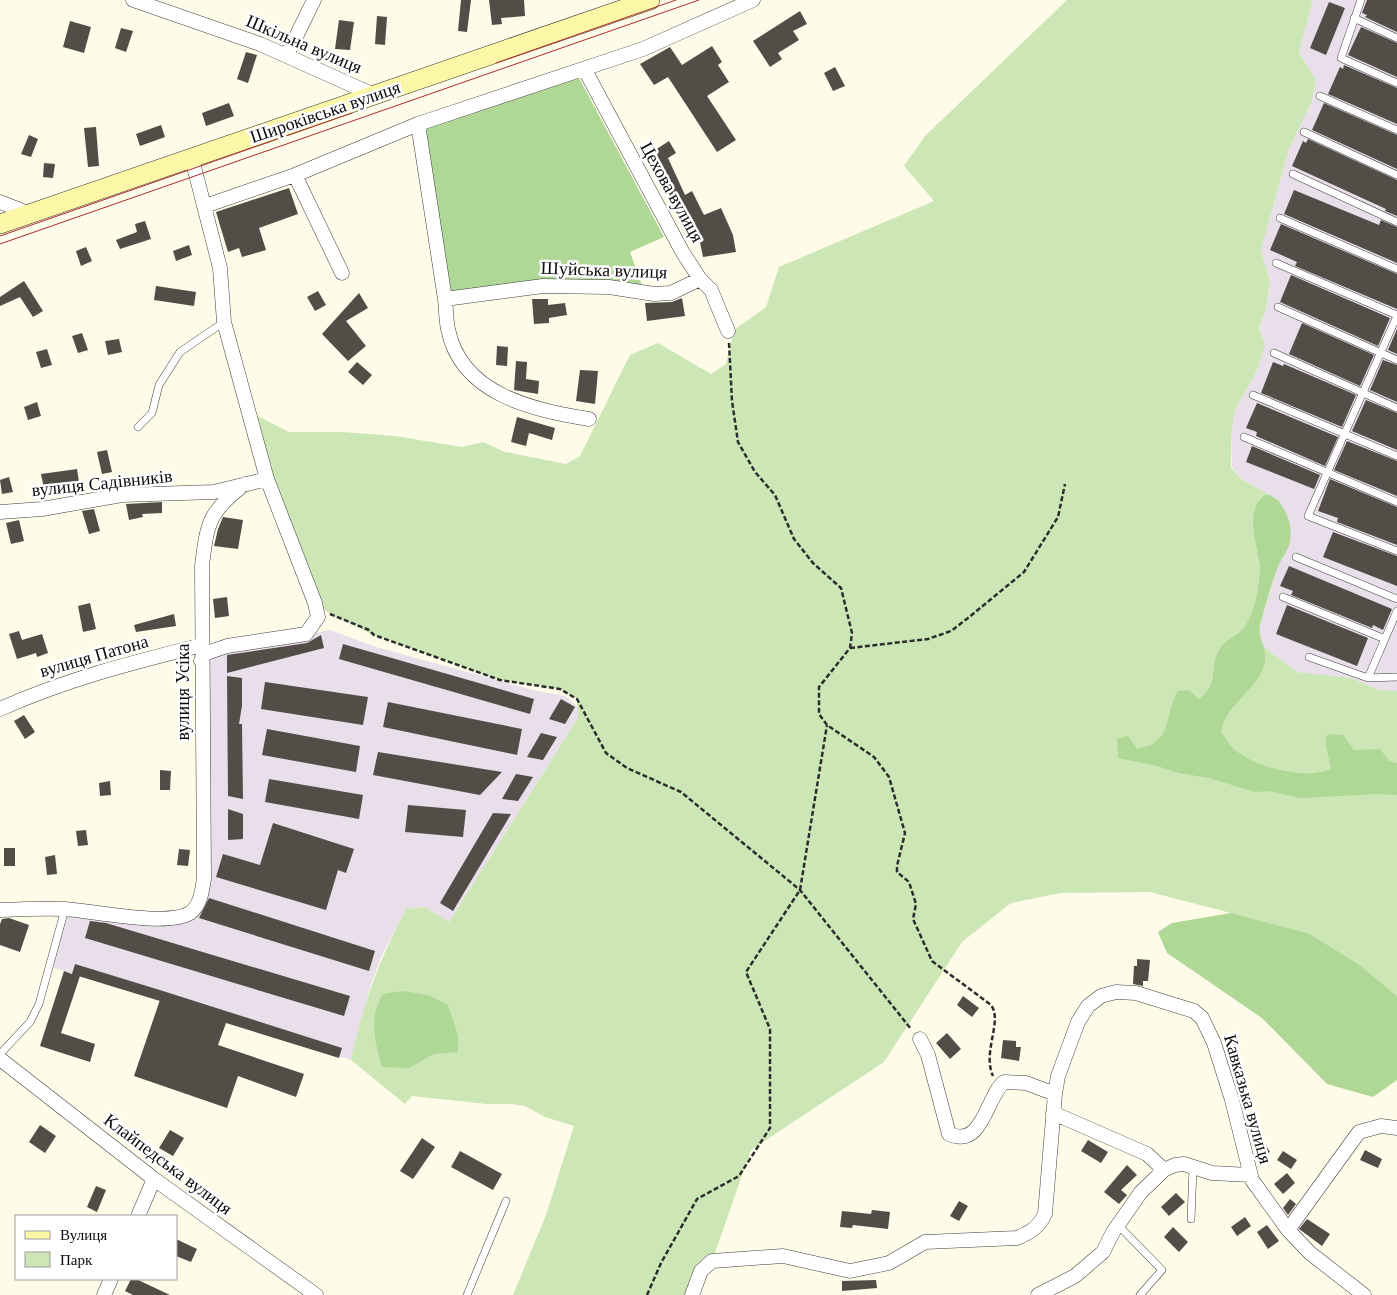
<svg xmlns="http://www.w3.org/2000/svg" width="1397" height="1295" font-family="Georgia,serif">
<style>
.industrial{fill:#e9dfea}
.green{fill:#cce7b5}
.forest{fill:#afd795}
.building{fill:#534d48}
.lines{fill:none;stroke-linecap:round;stroke-linejoin:round}
.lane-casing{stroke:#3e3e3e;stroke-width:8}
.street-casing{stroke:#3e3e3e;stroke-width:15}
.secondary-casing{stroke:#2d2d2d;stroke-width:20}
.path{stroke:#2d2d2d;stroke-width:2.5;stroke-dasharray:5 2.5;stroke-linecap:butt}
.lane{stroke:#fff;stroke-width:7}
.street{stroke:#fff;stroke-width:14}
.secondary{stroke:#fcf7a6;stroke-width:19}
.tram{stroke:#b52928;stroke-width:1}
.labels{text-anchor:middle;dominant-baseline:central;stroke-width:5;stroke-linejoin:round;paint-order:stroke}
.street-label{font-size:18px;fill:#0b0b0b;stroke:#fff}
</style>
<rect width="100%" height="100%" fill="#fefbe9"/>
<path class="industrial" d="M1313,0h84v691l-18,-1 -28,-12 -54,-6 -33,-25 -4,-10v-11l17,-58 13,-26 -10,-41 -40,-23 -8,-11 -1,-30 4,-27 22,-39 8,-26 -6,-17 7,-19 4,-27 -9,-32 28,-101 23,-48 4,-21 -17,-28z
M330,630l46,17 157,43 32,6 14,12 -1,10 -129,204 -24,-15 -19,2 -24,46 -11,29 -20,76 -303,-94 18,-56 82,10 50,-12 6,-254z"/>
<path class="green" d="M1067,0h246l-14,52 17,28 -4,21 -23,48 -28,101 9,32 -4,27 -7,19 6,17 -8,26 -22,39 -4,27v30l9,11 40,23 9,22 1,19 -13,26 -17,58v11l4,10 33,25 54,6 28,12 18,1v305l-40,-33 -49,-30 -158,-41 -90,1 -49,10 -49,39 -78,120 -133,88 -39,111 -20,34h-179l33,-80 28,-89 -29,-9 -20,-11 -13,-2h-25l-75,-8 -7,8 -54,-44c12,-56 28,-100 55,-151l19,-2 24,15 129,-204 -1,-19 -17,-10 -60,-9 -126,-45 -42,-20 -17,-12 -65,-191 39,20h54l52,4 67,11 21,-5 22,10 61,12 14,-8 50,-101 28,-12 53,31 15,-10 8,-34 32,-23 13,-40 155,-66 -30,-35 21,-30z"/>
<path class="forest" d="M579,78l85,159 -34,15 13,36 -194,5 -26,-166z
M1265,495h5c15,9 23,28 20,46 -1,9 -10,19 -13,28 -7,17 -12,37 -17,55 -3,13 7,24 5,37 -5,29 -40,42 -44,71 3,4 6,9 9,13 19,22 75,36 101,24 -1,-12 -9,-25 -3,-35l15,1 11,15 26,-1 9,12 8,2v32l-19,-1 -77,4 -32,-7 -14,1 -46,-14 -30,-5 -22,-7 -39,-8 -1,-19 11,-3 9,13c38,-7 26,-34 41,-58l11,-1 10,9c22,-16 9,-32 21,-51 5,-8 17,-12 23,-19 12,-14 17,-44 17,-62 -2,-23 -17,-55 5,-72z
M1231,913l77,20 49,30 40,33v84l-24,17 -46,-13 -65,-66 -95,-65 -9,-21 14,-9z
M404,991l24,4 20,10 10,31v16l-24,2 -25,14 -27,-1c-7,-26 -14,-49 1,-73z"/>
<path class="building" d="M461,0h10l-4,32 -9,-1z
M489,0h35l1,16 -24,2 1,6 -10,1z
M1367,0h30v32l-32,-15 2,-2 -5,-2z
M1329,2l16,6 -19,47 -16,-7z
M800,11l7,13 -14,7 6,9 -21,13 4,6 -12,8 -17,-26z
M377,16l10,1 -2,28 -10,-1z
M339,20l15,2 -4,28 -15,-1z
M70,21l21,6 -7,26 -21,-6z
M1361,27l36,16v34l-49,-22z
M121,28l12,3 -7,21 -11,-4z
M712,46l10,16 -4,3 11,17 -22,14 29,44 -19,12 -49,-75 -14,8 -14,-21 30,-17 12,18z
M246,52l11,3 -9,28 -11,-4z
M1344,65l53,23v36l-69,-30 12,-27 3,2z
M835,67l10,19 -12,5 -9,-18z
M229,103l5,13 -28,10 -4,-13z
M1324,103l73,32v34l-85,-39z
M161,125l4,12 -25,9 -4,-12z
M96,127l3,39 -11,1 -4,-39z
M29,135l9,4 -7,18 -10,-3z
M1308,139l89,41v36l-12,-5 1,-2 -94,-43 11,-25 3,2z
M669,141l7,12 -8,5 17,37 7,-4 12,24 17,-7 12,27 3,17 -33,5 -5,-25 -9,4 -22,-46 -18,-30 9,-6 -3,-4z
M44,163l11,1 -2,14 -10,-1z
M289,188l9,26 -39,14 7,22 -24,7 -3,-9 -11,4 -12,-40z
M1294,190l85,35 2,-5 16,7v36l-113,-49z
M145,221l6,18 -31,10 -4,-9 21,-8 -2,-8z
M1281,224l116,50v35l-102,-43 2,-4 -27,-12z
M189,245l3,10 -16,6 -3,-10z
M86,247l6,14 -11,5 -5,-15z
M1291,275l99,43 -12,28 -98,-44z
M24,281l19,30 -10,6 -13,-20 -20,9v-9z
M156,286l40,6 -2,14 -40,-6z
M318,291l8,14 -11,6 -8,-14z
M359,293l9,15 -22,13 20,25 -18,15 -26,-27z
M682,298l3,18 -38,5 -2,-18 27,-1z
M532,299h16v6l17,-2 2,12 -18,3v5l-15,1z
M1302,323l72,32 -14,31 -71,-32z
M1397,329v25l-9,-4z
M82,333l6,17 -10,3 -6,-17z
M119,339l3,13 -14,3 -3,-14z
M497,346l11,1 -1,19 -11,-1z
M47,349l5,16 -11,3 -5,-16z
M1383,360l14,5v37l-27,-12z
M516,361l11,1 -1,17 13,2 -1,13 -24,-4z
M357,362l15,13 -9,10 -15,-13z
M1273,362l10,4 1,-2 72,31 -14,32 -81,-34z
M580,370l18,1 -3,33 -19,-3z
M1366,400l31,13v37l-45,-19z
M37,402l4,14 -13,4 -4,-13z
M1257,403l81,34 -13,29 -69,-30 1,-4 -11,-4z
M517,417l38,11 -3,12 -23,-7 -3,13 -15,-4z
M1347,441l50,20v35l-63,-26z
M1252,446l68,29 -6,14 -68,-27z
M107,450l5,22 -10,2 -5,-22z
M77,469l2,13 -21,4 1,4 -14,3 -4,-19z
M9,477l4,15 -11,2 -2,-14z
M1330,479l67,28v38l-60,-23 1,-4 -20,-7z
M162,502v11l-20,1 1,3 -14,3 -3,-16z
M94,509l6,22 -11,3 -7,-23z
M223,517l20,3 -5,29 -24,-3 4,-17z
M19,520l5,21 -13,3 -5,-21z
M1333,532l64,24v30l-74,-29z
M1289,566l103,43 -9,21 -10,-5 -1,3 -81,-33 2,-4 -13,-5z
M227,597l2,19 -14,2 -2,-19z
M90,603l6,26 -13,3 -5,-26z
M1287,605l81,33 -11,28 -81,-32z
M174,614l2,12 -40,6 -2,-7z
M19,631l3,9 20,-6 6,19 -11,4 -1,-4 -19,6 -8,-25z
M321,635l3,13 -97,25v-18l80,-12z
M343,644l191,55 -4,15 -191,-55z
M227,676l15,2v28l-3,18h3l1,75 -15,-3z
M265,682l103,15 -5,28 -102,-16z
M561,699l14,8 -10,17 -16,-5z
M388,702l134,27 -5,26 -134,-28z
M24,715l11,17 -10,7 -11,-18z
M267,729l93,17 -4,26 -94,-17z
M541,733l16,4 -14,23 -16,-3z
M378,752l124,20 -22,23 -107,-20z
M160,770l11,1 -1,19h-10z
M516,774l17,3 -15,24 -16,-2z
M269,779l94,16 -4,24 -94,-17z
M110,781l1,14 -11,1 -1,-13z
M408,805l58,5 -3,27 -58,-5z
M228,809l15,5v25l-15,1z
M493,813l18,1 -58,97 -13,-8z
M273,823l81,26 -8,24 -8,-3 -12,40 -110,-33 7,-23 37,11z
M86,830l2,15 -10,1 -2,-15z
M4,848h11v18h-11z
M179,849l11,1 -2,16 -11,-1z
M55,855l2,19 -10,1 -2,-18z
M209,898l166,53 -6,20 -170,-53z
M9,918l20,7 -9,27 -20,-7v-21l2,-5z
M90,921l16,2 244,73 -6,20 -259,-78z
M1137,959l13,1 -2,21h-5v5l-10,-2 1,-18h3z
M75,964l88,27 -3,10 -85,-26 5,1 -19,57 34,11 -5,18 -50,-16 24,-75 8,3z
M163,991l179,57 -3,10 -113,-35 -8,22 86,29 -8,23 -58,-21 -11,32 -93,-32z
M963,996l16,12 -7,9 -15,-12z
M947,1033l14,16 -11,10 -14,-16z
M1003,1040l13,1v6h5l-2,14 -18,-3z
M1254,1113l7,24 9,15 -11,6 -6,-11 -8,-31z
M40,1125l16,11 -11,17 -16,-11z
M170,1130l14,8 -11,18 -14,-8z
M422,1138l13,9 -22,32 -13,-8z
M1088,1140l20,12 -7,11 -20,-12z
M1365,1150l17,9 -4,9 -18,-8z
M460,1151l42,23 -9,16 -42,-23z
M1283,1151l14,9 -6,9 -14,-9z
M1127,1165l10,10 -16,15 6,5 -8,9 -15,-12z
M1287,1173l8,10 -12,11 -9,-10z
M96,1186l10,4 -9,22 -10,-5z
M1176,1193l9,9 -16,14 -8,-9z
M1290,1199l6,5 -8,11 -5,-7z
M959,1201l9,5 -9,15 -9,-5z
M872,1210l18,2 -2,17 -35,-4 -1,3 -12,-1 2,-16 29,3z
M1245,1217l6,9 -14,10 -6,-9z
M1307,1219l23,15 -8,12 -23,-17z
M1267,1225l12,16 -11,8 -11,-17z
M1173,1227l15,15 -9,10 -15,-15z
M176,1239l21,10 -6,13 -15,-6z
M131,1279h5l34,16h-37l-8,-4z
M876,1280l1,8 -35,3v-10z"/>
<g class="lines">
<defs>
<path id="lane" d="M1361,0l-20,58 56,25
M1354,18l43,20
M1320,96l77,34
M1304,132l93,43
M1293,174l104,48
M1280,218l117,51
M1276,263l121,52
M1278,307l119,53
M1397,316l-89,200 89,35
M1274,353l123,55
M1253,395l144,61
M138,427l14,-14 7,-28 21,-33 44,-30
M1244,437l153,65
M1296,557l101,42
M1283,597l102,42
M1397,611l-29,67 29,-1
M1309,657l59,21
M0,1054l30,-32 9,-18 26,-95
M1191,1219l2,-51
M1118,1225l44,45 -22,25
M467,1295l39,-94"/>
<path id="street" d="M133,0l127,44 114,51
M287,55l27,-55
M585,70l98,183 17,26 11,11 17,41
M418,124l27,175 98,-13 66,1 45,7 17,-1 29,-14
M192,159l28,109 4,54 43,157 48,124 3,14 -12,17 -79,12 -23,8 -3,7
M295,175l47,98
M0,202l30,12
M205,206l90,-31 123,-51 225,-75 110,-49
M445,299c1,10 1,20 3,30 13,66 86,81 141,90
M0,512l42,-3 80,-14 92,-3 53,-13
M0,709c67,-30 131,-46 202,-64
M0,910c22,-1 43,-2 65,-1 29,2 102,18 125,4 11,-8 12,-23 14,-34l-2,-313c5,-43 7,-55 43,-82
M920,1039l8,16 21,79c34,15 37,-37 55,-52l22,1 29,11
M0,1059l154,120 162,116
M1053,1113l94,41 17,16
M138,1216l16,-37
M1288,1230l71,-98 22,-6 16,2
M104,1295l7,-16
M692,1295l9,-24 11,-10 71,-5 67,15 39,-8 36,-21 92,-4c14,-6 21,-10 28,-24l10,-120 3,-18 20,-54 10,-16 13,-10 15,-4 20,1 58,18 8,7 12,25 18,57 20,80 36,50 22,23 54,42
M1038,1295l37,-19 28,-24 10,-20 28,-40 23,-22 11,-5 9,-1 28,9 38,2"/>
<path id="secondary" d="M0,224l650,-224"/>
</defs>
<use href="#lane" class="lane-casing"/>
<use href="#street" class="street-casing"/>
<use href="#secondary" class="secondary-casing"/>
<path class="path" d="M729,343l3,58 6,41 17,30 20,23 19,44 19,24 28,25 11,45 -2,15 -31,39v27l8,11 47,32 15,20 16,56 -8,33v6l12,10 7,22 -3,15 19,42 59,44c12,16 -9,47 2,71
M330,614l39,16 5,5 126,45 60,9 17,10 29,54 21,15 54,24 119,98 111,139
M850,648l78,-9 23,-8 17,-13 56,-46 34,-55 7,-33
M647,1295l14,-32 36,-64 42,-23 31,-48v-99l-24,-57 54,-82 27,-165"/>
<use href="#lane" class="lane"/>
<use href="#street" class="street"/>
<use href="#secondary" class="secondary"/>
<path class="tram" d="M496,63l180,-63
M0,236l352,-123
M0,244l699,-244"/>
</g>
<g class="labels">
<g class="street-label">
<text transform="translate(304 44) rotate(23)">Шкільна вулиця</text>
<text transform="translate(325 112) rotate(-19)">Широківська вулиця</text>
<text transform="translate(672 192) rotate(61)">Цехова вулиця</text>
<text transform="translate(604 270) rotate(2)">Шуйська вулиця</text>
<text transform="translate(102 483) rotate(-6)">вулиця Садівників</text>
<text transform="translate(94 656) rotate(-16)">вулиця Патона</text>
<text transform="translate(183 692) rotate(-90)">вулиця Усіка</text>
<text transform="translate(1248 1099) rotate(74)">Кавказька вулиця</text>
<text transform="translate(168 1164) rotate(37)">Клайпедська вулиця</text>
</g>
</g>
<rect x="15" y="1215" width="162" height="65" fill="#ffffff" stroke="#9d9d9d"/>
<rect x="25" y="1231" width="25" height="8" fill="#fcf7a6" stroke="#9d9d9d"/>
<text x="60" y="1240" font-size="15" fill="#0b0b0b">Вулиця</text>
<rect x="25" y="1252" width="25" height="15" fill="#cce7b5" stroke="#9d9d9d"/>
<text x="60" y="1265" font-size="15" fill="#0b0b0b">Парк</text>
</svg>
